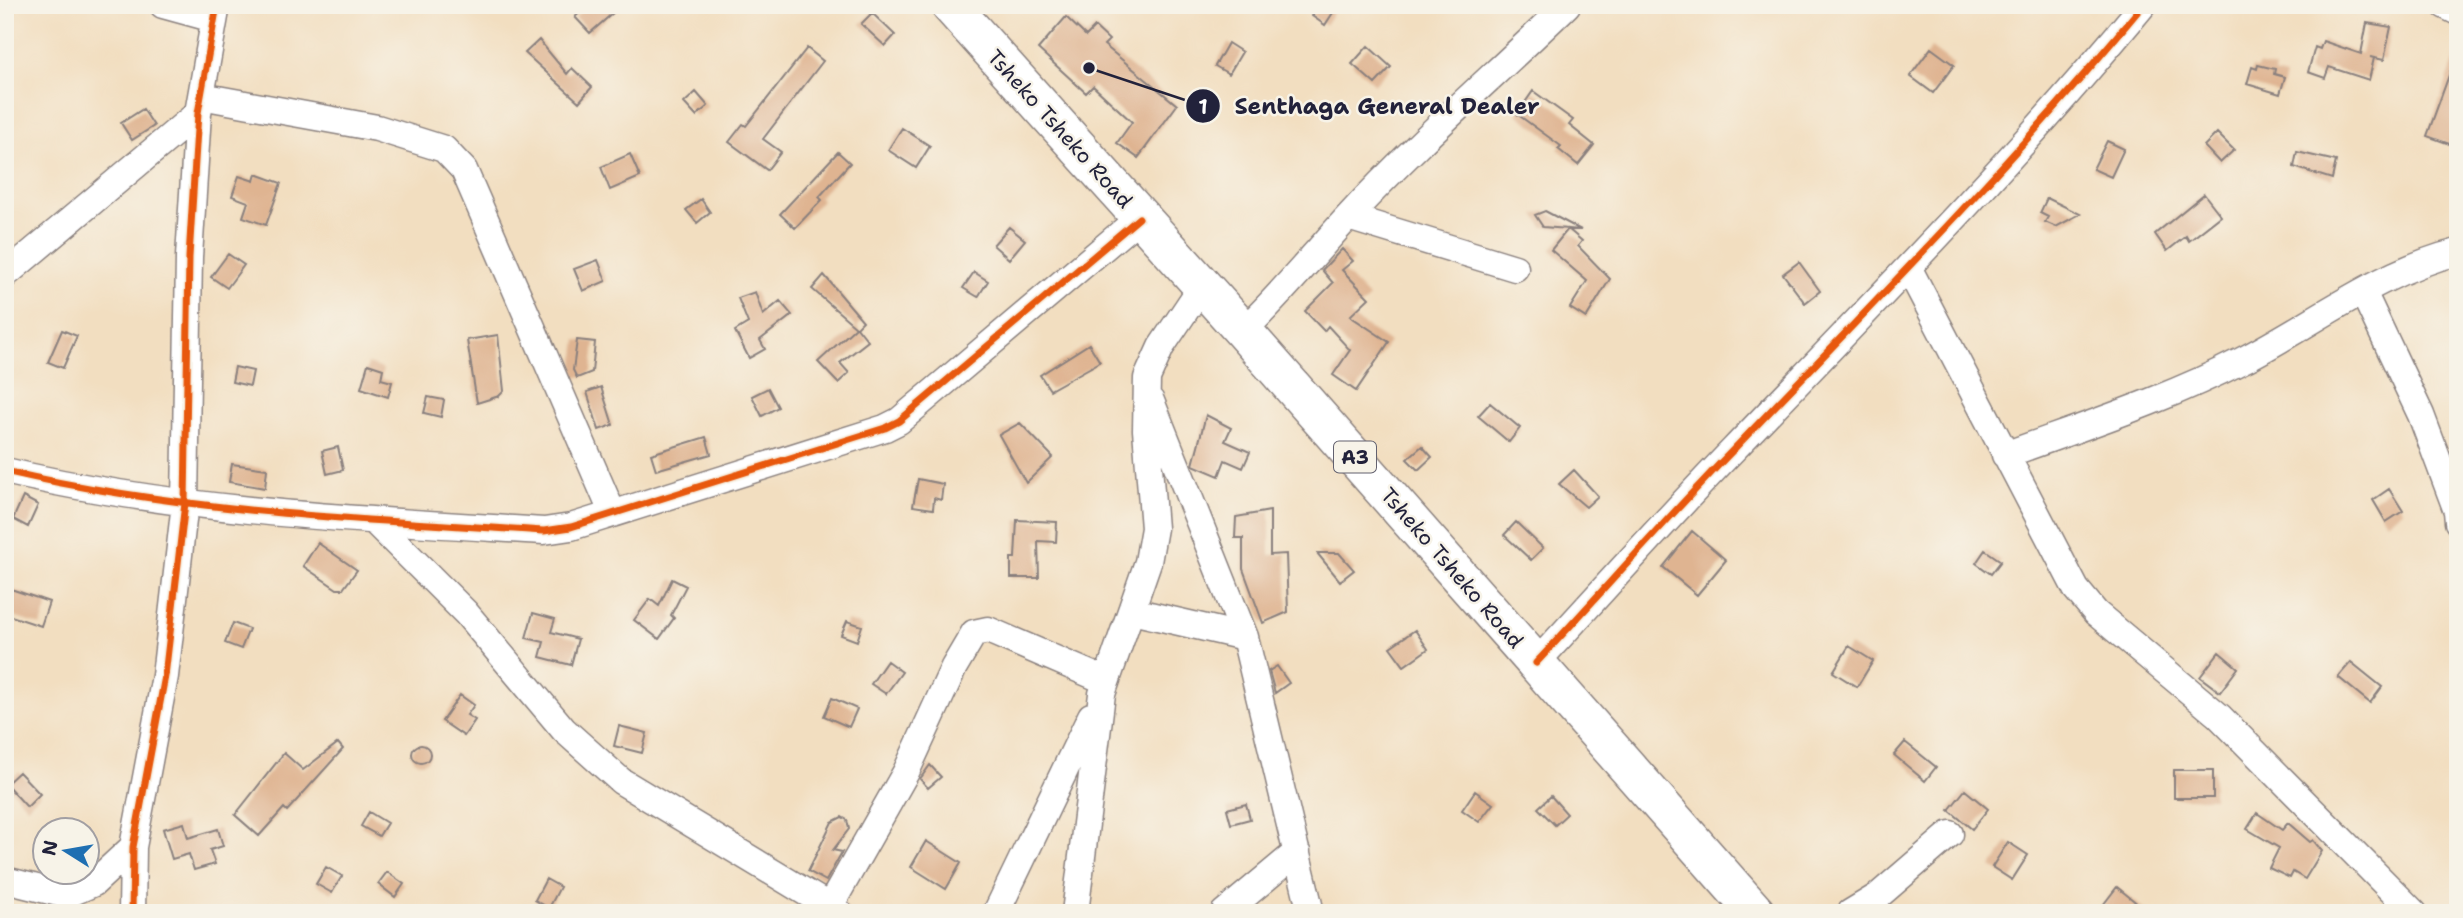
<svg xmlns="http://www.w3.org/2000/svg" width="2463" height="918" font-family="'Shantell Sans',sans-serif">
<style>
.building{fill:#dfb491}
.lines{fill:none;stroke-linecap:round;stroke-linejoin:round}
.minor-casing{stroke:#8a807e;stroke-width:29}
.highway-casing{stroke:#8a807e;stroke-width:41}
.minor{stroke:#fff;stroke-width:26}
.highway{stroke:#fff;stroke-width:38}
.cycleway-casing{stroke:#f7f3e8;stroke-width:11}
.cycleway{stroke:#e8590c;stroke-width:7}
.labels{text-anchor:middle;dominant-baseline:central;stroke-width:5;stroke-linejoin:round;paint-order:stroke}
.shield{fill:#f7f3e8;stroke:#62616f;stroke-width:2}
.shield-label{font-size:19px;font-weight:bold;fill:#22223b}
.street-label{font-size:21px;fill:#22223b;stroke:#f7f3e8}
.leader{fill:none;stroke:#22223b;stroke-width:2.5}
.callout-dot{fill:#22223b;stroke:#f7f3e8;stroke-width:2.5}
.mark-label{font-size:21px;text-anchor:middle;font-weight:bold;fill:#fff}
.callout-label{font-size:23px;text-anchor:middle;font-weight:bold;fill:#22223b;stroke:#f7f3e8;stroke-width:5;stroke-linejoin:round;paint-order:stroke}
</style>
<rect width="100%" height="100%" fill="#f7f3e8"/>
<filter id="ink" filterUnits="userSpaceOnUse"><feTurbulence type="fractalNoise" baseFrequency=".0143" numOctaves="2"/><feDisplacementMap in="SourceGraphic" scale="14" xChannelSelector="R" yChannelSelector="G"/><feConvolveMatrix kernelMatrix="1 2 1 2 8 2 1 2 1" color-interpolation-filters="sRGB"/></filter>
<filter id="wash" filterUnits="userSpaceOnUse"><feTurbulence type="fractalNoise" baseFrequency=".00686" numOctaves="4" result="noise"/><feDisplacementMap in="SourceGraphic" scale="28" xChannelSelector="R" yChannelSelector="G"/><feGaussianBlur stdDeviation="1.57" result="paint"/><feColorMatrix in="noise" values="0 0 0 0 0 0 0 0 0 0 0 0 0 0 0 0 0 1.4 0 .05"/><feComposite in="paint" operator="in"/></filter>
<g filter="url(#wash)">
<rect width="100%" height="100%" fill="#f2dec0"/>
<g id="blocks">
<path class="building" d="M589,5h33l-32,28 -15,-16z
M1319,5h19l-13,20 -13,-9z
M872,13l23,22 -10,11 -24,-22z
M1066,17l20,19 9,-9 14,13 -5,5 73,60 -39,53 -21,-15 15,-21 -39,-36 -7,7 -48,-44z
M2367,23l24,4 -7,33 -14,-3 4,1 -5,22 -40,-13 -4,11 -17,-6 7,-25 5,2 3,-8 38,13z
M539,40l28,34 5,-6 20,19 -13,15 -54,-49z
M1228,43l14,9 -13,22 -14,-8z
M1368,46l23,21 -16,17 -23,-20z
M807,48l16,13 -60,78 18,13 -14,18 -38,-28 14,-18 3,2z
M1931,48l23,17 -21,28 -23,-17z
M2456,56l2,1v90l-31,-11z
M2258,65l17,4 -1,5 11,3 -5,17 -33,-10 5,-17 5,2z
M1533,91l40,29 -4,5 25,20 -16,20 -20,-16 3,-3 -44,-32z
M696,92l12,14 -12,10 -12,-13z
M143,109l11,17 -22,14 -11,-17z
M902,128l28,18 -14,22 -28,-18z
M2217,133l17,17 -14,13 -16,-17z
M2107,141l17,8 -13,28 -18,-8z
M838,152l12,11 -31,34 3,3 -27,28 -15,-14z
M2297,152l39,9 -4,18 -38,-12z
M630,154l10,23 -30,13 -9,-23z
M256,174l25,9 -15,42 -23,-8 5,-15 -16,-6 7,-20 15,5z
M2204,194l17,22 -32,25 -3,-5 -19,15 -12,-17z
M2047,198l33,16 -24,13 -11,-5 3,-5 -8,-4z
M701,199l9,13 -13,11 -11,-13z
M1545,211l36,19 -38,-3 -8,-12z
M1009,227l16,13 -16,19 -16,-14z
M1568,229l14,12 -4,5 32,33 -24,39 -16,-10 17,-27 -36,-31z
M1342,249l11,12 -11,9 27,28 -19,18 39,26 -33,49 -23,-16 17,-25 -22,-24 -4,5 -19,-20 28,-28 -11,-13z
M228,254l16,11 -17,23 -16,-11z
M598,260l8,21 -23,10 -9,-22z
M1799,262l21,29 -15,12 -22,-29z
M974,272l14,9 -10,16 -15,-9z
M824,275l39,46 -6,6 11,14 -28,22 9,10 -11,10 -20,-21 38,-35 -44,-38z
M755,292l8,23 17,-14 12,14 -32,25 5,9 -16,9 -14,-27 13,-8 -10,-25z
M62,330l15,6 -14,32 -15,-6z
M498,335l6,56 -5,5 -22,7 -10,-63z
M577,340l18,2 -3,30 -15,6 -4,-8z
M1089,344l11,18 -50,28 -10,-15z
M368,364l15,5 -2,10 11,3 -4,15 -27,-9z
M235,367l18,4 -3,15 -18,-4z
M601,387l12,38 -14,5 -12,-38z
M768,388l10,19 -16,9 -10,-20z
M428,397l16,3 -3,17 -17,-4z
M1490,403l30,25 -11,14 -31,-26z
M1206,415l25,13 -6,13 25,11 -7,16 -18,-8 -6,16 -26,-11z
M1020,423l33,34 -27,26 -27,-48z
M706,437l5,17 -55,16 -5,-16z
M1422,446l10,11 -14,13 -11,-11z
M338,447l5,23 -16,4 -5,-23z
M232,464l35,5 -2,19 -36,-6z
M1574,470l24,26 -12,11 -27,-23z
M918,479l25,5 -2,16 -7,-2 -1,11 -20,-3z
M2389,489l14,22 -17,11 -13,-22z
M23,497l15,8 -10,22 -15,-8z
M1270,511v44l16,-1 2,58 -25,11 -20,-54v-31h-8l1,-21z
M1017,520l40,2 -1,20 -18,-1 1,37h-28v-20h4z
M1516,522l27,26 -12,12 -27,-25z
M1692,531l34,29 -29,35 -34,-28z
M318,543l39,27 -14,19h-6l-34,-23z
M1985,550l16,11 -10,13 -15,-11z
M1317,553h22l15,17 -14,11z
M672,579l14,7 -15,29 3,3 -15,21 -25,-19 16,-21 9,7z
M5,587l44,15 -8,24 -36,-12z
M533,613l22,6 -4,13 27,7 -7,26 -31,-8 4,-15 -18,-4z
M847,621l15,5 -5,15 -16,-6z
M233,623l16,6 -8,20 -16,-6z
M1415,630l13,19 -24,17 -14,-19z
M1849,646l24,15 -16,26 -24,-15z
M2219,652l19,16 -18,24 -20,-15z
M887,661l15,11 -16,22 -15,-10z
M2351,662l31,25 -12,16 -32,-26z
M1277,666l12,17 -14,10 -6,-22z
M460,695l14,10 -7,10 8,5 -11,16 -22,-15z
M832,698l25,11 -8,18 -25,-11z
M619,726l28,7 -5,20 -28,-7z
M1905,742l31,25 -11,14 -31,-26z
M338,743l5,6 -56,62 -3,-3 -25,28 -24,-21 49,-62 19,17z
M412 754a9 9 0 1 1 18 0a9 9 0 1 1-18 0Z
M930,765l11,12 -13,11 -8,-9z
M2174,770h39v28h-39z
M19,772l21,22 -13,13 -21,-23z
M1965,790l23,19 -16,20 -23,-19z
M1475,791l18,13 -14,18 -17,-12z
M1551,796l16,18 -12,11 -17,-17z
M1246,804l4,15 -19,5 -4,-15z
M369,812l18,11 -8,13 -18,-10z
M2257,813l25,17 6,-7 22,19 3,-2 9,11 -17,28 -12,-7 -3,6 -21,-10 10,-20 -32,-19z
M842,817l5,3 2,9 -16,21 9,2 -16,29 -18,-10 24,-49z
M184,823l4,15 30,-9 5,17 -13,4 5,14 -21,6 -5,-16 -17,5 -9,-30z
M926,841l35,22 -15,26 -35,-22z
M2008,842l20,13 -16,25 -20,-13z
M326,867l16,9 -10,17 -16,-9z
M387,872l17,12 -9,13 -17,-13z
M546,879l14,8 -11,21 -14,-8z
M2117,887l32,26h-37l-9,-8z"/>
</g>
</g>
<g filter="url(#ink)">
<use href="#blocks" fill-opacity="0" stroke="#8a807e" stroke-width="2"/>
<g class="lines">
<defs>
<path id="minor" d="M163,5l51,14
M2444,5l14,7
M201,96l176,32 67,21 20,21 148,342
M1348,217l167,51
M1909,269l167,320 20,24 123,103 195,197
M5,275l193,-162
M2363,292l58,123 36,96 1,11
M1243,331c38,-36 70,-76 105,-114 69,-75 146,-141 219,-212
M1151,401l94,236 66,276
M2005,455c79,-29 163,-56 238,-95 70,-36 137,-89 215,-108
M5,471c176,41 359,49 539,60l27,-4 314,-99 14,-7 240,-203
M374,521l92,92 98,117 57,51 219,132
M1132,611l113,26
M1536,663c66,-71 130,-144 198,-214 140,-146 280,-288 409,-444
M5,880l61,15 28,-12 39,-36
M830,906l76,-134 48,-105 20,-34 14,-3 118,51
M132,913l1,-66 32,-171 20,-173 4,-246 9,-144 19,-108
M996,913l95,-197
M1075,913l27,-219 46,-132 6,-34 -8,-98 1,-52 14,-31 41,-61
M1224,913l73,-61
M1850,913l28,-17 72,-62"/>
<path id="highway" d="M950,5l293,326 513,582"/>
</defs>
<use href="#minor" class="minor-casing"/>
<use href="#highway" class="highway-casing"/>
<use href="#minor" class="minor"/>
<use href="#highway" class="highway"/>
<defs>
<path id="cycleway" d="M5,471c176,41 359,49 539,60l27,-4 314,-99 14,-7 240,-203
M1536,663c66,-71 130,-144 198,-214 140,-146 280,-288 409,-444
M132,913l1,-66 32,-171 20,-173 4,-246 9,-144 19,-108"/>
</defs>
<use href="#cycleway" class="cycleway-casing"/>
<use href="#cycleway" class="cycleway"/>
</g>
</g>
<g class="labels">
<rect class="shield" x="1334" y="441.5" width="42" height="31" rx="5"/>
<g class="shield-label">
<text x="1355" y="457">A3</text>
</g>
<g class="street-label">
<text transform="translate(1060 129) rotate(48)">Tsheko Tsheko Road</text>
<text transform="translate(1452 568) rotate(49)">Tsheko Tsheko Road</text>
</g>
</g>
<path class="leader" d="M1089 68L1203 106"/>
<g class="callout-dot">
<circle cx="1089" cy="68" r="7"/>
<circle cx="1203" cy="106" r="18"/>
</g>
<g class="mark-label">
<text x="1203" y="114">1</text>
</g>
<g class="callout-label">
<text x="1387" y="114">Senthaga General Dealer</text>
</g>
<rect width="2463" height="918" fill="none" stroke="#f7f3e8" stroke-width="28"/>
<g transform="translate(66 851) rotate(281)"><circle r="33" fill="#f7f3e8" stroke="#a29fa3" stroke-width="2"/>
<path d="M0-5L12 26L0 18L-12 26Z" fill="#1f6fb2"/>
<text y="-10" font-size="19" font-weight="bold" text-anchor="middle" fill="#22223b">N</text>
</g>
</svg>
